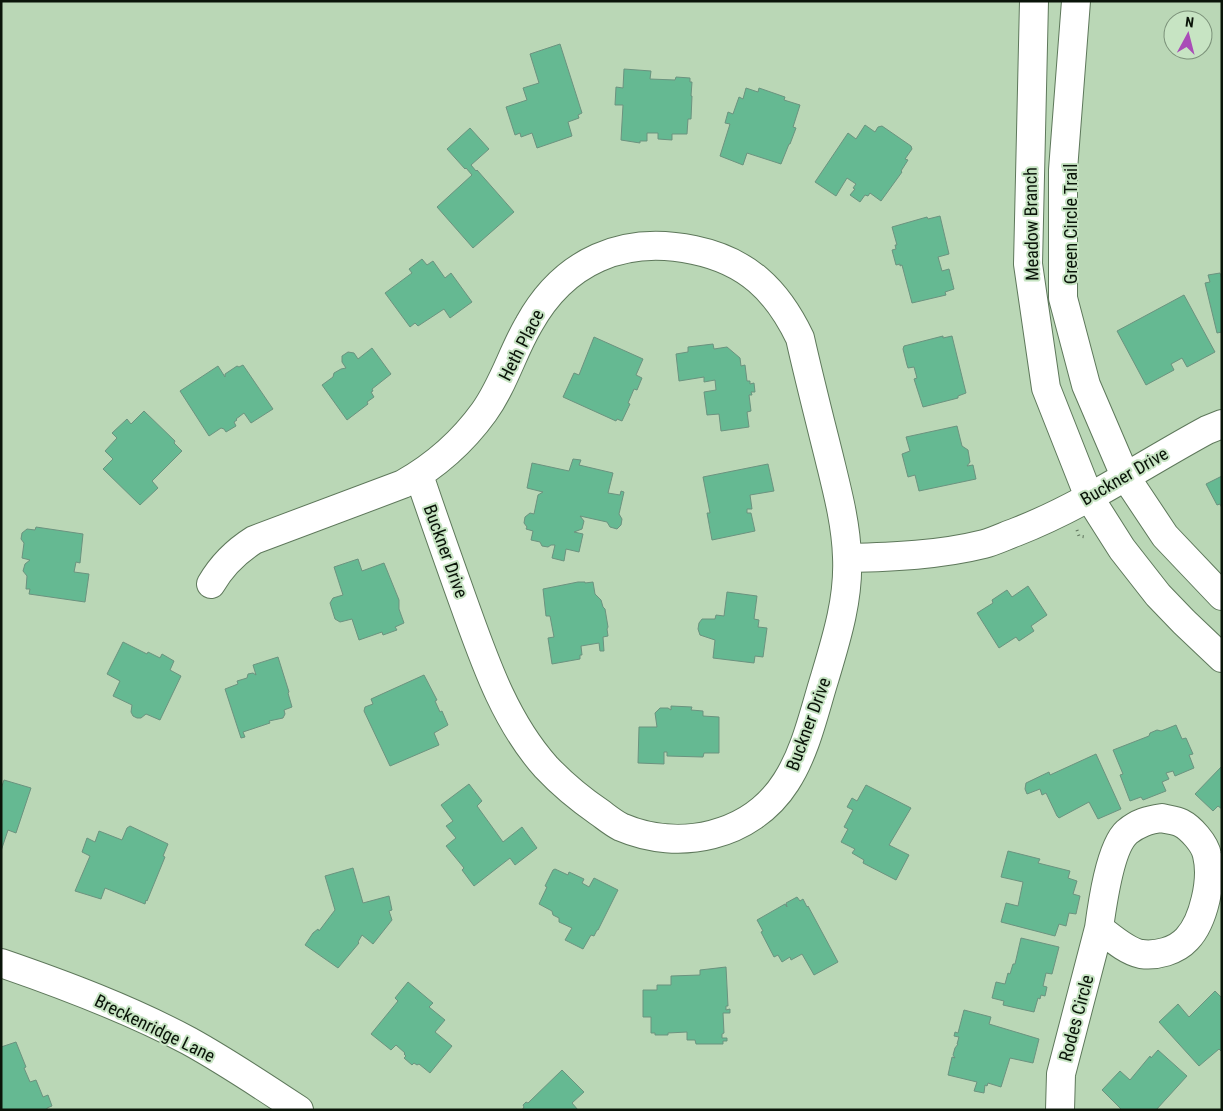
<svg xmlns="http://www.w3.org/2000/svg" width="1223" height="1111" font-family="'Roboto Condensed',sans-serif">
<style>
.building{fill:#65b992;stroke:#6b937f}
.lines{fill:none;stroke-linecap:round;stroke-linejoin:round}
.minor-casing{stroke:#5e785b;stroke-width:30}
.major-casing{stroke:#5e785b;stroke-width:30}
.path{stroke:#5e725c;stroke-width:3;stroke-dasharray:1 4;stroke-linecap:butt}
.minor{stroke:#fff;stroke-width:28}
.major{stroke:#fff;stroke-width:28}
.labels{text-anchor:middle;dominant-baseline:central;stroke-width:4;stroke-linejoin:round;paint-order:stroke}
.street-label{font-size:18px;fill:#0a1409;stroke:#c7e4c3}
</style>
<rect width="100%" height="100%" fill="#bad7b6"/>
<path class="building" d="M560,44l22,69 -4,2 1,3 -11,4 4,14 -35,12 -5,-15 -11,4 -1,-4 -5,2 -9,-28 21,-7 -4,-12 16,-5 -9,-29z
M624,69l27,2 -1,8 25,1 1,-3 14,1v4h2l-1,14h1l-1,23h-3l-1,15h-15v6l-14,-1v-6h-11v8h-7v2l-19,-3 2,-35h-8l1,-18 7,1z
M746,88l12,4 1,-4 26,9 -1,3 16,5 -7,22 3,1 -6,16h-1l-8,20 -34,-11 -4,12 -23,-9 10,-32 -5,-1 3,-11 5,2 6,-17 4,2z
M865,125l10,7 3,-5 4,-1 29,20 1,3 -7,10 3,1 -7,11 1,1 -21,29 -11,-8 -2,3 -3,-1 -5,7 -10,-7 5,-6 -2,-1 3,-4 -9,-6 -11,18 -21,-14 33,-49 8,6z
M470,128l19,21 -18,16 5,6 1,-1 37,42 -41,36 -36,-41 35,-32 -6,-7 -1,1 -18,-20z
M940,216l9,38 -11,3 4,14 7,-2 5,20 -9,3 1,3 -34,8 -10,-38 -2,1v-2l-4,1 -4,-15 4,-1 -1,-4h2l-5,-18 35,-10 1,2z
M422,259l5,6 6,-4 12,17 6,-5 21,29 -22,16 -6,-9 -26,17 -3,-3 -5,4 -25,-34 27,-20 -3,-4z
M1220,273l2,6v53l-5,1 -12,-50 5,-1 -2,-7z
M1184,295l31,57 -28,15 -5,-9 -11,6 3,6 -28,15 -29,-54z
M943,336v2l9,-2 14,57 -8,3v2l-35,9 -9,-28 3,-1 -3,-11 -6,1 -1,-3 -4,-16 1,-3z
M594,337l49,22 -7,16 6,3 -5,12 -3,-1 -6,14 2,1 -8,17 -5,-2 -1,2 -53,-24 11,-24 5,2z
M713,344l1,5 13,-2 13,11 1,8 4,-1 2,16h3v3l4,-1 1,9h-4l1,3h-3l2,16 -4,1 2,15 -28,4 -2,-17 -12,1 -3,-23 12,-2 -1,-10 -11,2v-5l-25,4 -3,-27 12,-2v-5z
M372,348l19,26 -19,15 1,2 -2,1 3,5 -7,5 1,2 -21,16 -25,-35 11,-8 1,-4 7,-4 5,-1 -4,-6v-6l6,-4 6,1 4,6z
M243,365l30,44 -22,14 -7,-10 -8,6 1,1 -3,2 2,4 -10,6 -2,-3 -3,-1 -12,8 -29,-45 38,-25 7,11v-3l12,-8 2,1z
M144,411l31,30 -1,2 8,8 -30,30 6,7 -18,17 -37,-36 10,-10 -8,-8 12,-13 -5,-5 15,-14 4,5z
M957,426l5,20 6,4 2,12 -3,4 6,-1 3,14 -57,12 -4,-16 -7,2 -6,-23 8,-3 -4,-14z
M573,459l8,1 -2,5 34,8 -5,20 12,2 1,-4 3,1 -5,22 3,5 -1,6 -4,4 -7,-2 -3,-5 -27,-6 4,5 -2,8 -8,3 9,2 -4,18 -13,-3 -2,12 -12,-3 3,-13h-4l-3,2 -6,-1 -2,-4 -9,-2 2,-9 -7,-2 1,-2 -3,-4 1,-6 5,-4 4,1 4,-19 5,-3 -16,-4 5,-25 37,8z
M768,464l6,27 -24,4 2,14h-5v4h4l4,18 -43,9 -5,-27h3l-7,-36z
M1222,476v32l-2,-4 -3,1 -11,-21z
M36,527l47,7 -3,29 -4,-1 -2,10 15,2 -4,28 -56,-8 1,-5h-4l1,-13 -4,-5 2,-7 5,-4 -8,-2 2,-15 -3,-4 1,-6 5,-4 8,1z
M358,559l4,12 22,-8 15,37v9l5,14 -9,4 2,3 -14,5 -1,-3 -23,8 -7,-21 -12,3 -5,-3 -5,-16 3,-5 10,-3 -9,-28z
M578,582h7v1l8,-1 2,12 6,6 2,7 2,2 3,18 -1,2 1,7 -5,1 1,14h-4l-1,-8 -18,3 1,9h-2v4l-28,5 -4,-26 6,-1 -4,-21h-4l-3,-27z
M1028,586l19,29 -16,11 3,5 -15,10 -3,-4 -17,11 -22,-35 16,-10 -1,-3 15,-10 5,7z
M727,592l30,4 -3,23 5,1 -1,7 9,1 -4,29 -8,-1 -1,7 -41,-5 2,-18 -15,-5 -2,-6 1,-6 3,-4h13l1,-4 8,1z
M123,642l24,12 1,-2 12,6 2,-4 12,7 -4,9 11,6 -21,44 -14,-6 -5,4h-4l-4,-2 -2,-4 1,-7 -19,-9 7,-15 -13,-7z
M278,657l11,35 -1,1 4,14 -8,3 1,4 -2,4 -14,3 1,2 -27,9 2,5 -4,1 -16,-49 13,-5 -1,-3 10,-3 1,-4 5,-1 3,2 -3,-10z
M424,675l13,25 -2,1 5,11 2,-1 6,14 -14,8 5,12 -49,21 -26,-55 1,-4 8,-3 -2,-5z
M671,706l21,1 -1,3 12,1v5l16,1v36h-15l-1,4 -36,-1v-4h-3v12l-26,-1 1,-36h18l-2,-14 5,-5h8l3,2z
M1176,725l6,14 4,-1 7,16 -4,1 5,13 -19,8 -2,-5 -7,2 3,6 -7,3 4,9 -23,9 -2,-3 -11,4 -10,-26 3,-1 -10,-24 36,-14 1,-3 7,-3 4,1z
M1096,754l25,55 -23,10 -9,-17 -30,16 -2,-2 -11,-23 -4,2 -2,-6 -13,5 -2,-5 1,-6 23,-11 1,3z
M1222,766v43l-4,-3 -5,5 -18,-17z
M4,780l27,8 -15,45 -8,-3 -7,21v-62z
M469,784l13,17 -5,5 26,36 19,-15 15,21 -22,17 -5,-7 -36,28 -12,-16 2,-2 -18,-22 10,-8 -10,-12 7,-5 -12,-16z
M866,785l45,23 -22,37 20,10 -13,25 -33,-17 1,-3 -12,-7 3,-4 -14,-7 7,-13 -4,-2 9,-17 -6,-3 5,-9 5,3z
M130,826l38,18 -5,12 2,1 -18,44 -1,-1 -1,4 -40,-16 -4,11 -26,-8 15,-35 -8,-4 5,-14 8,4 4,-11 23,9 5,-12z
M1008,851l32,8 -2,4 32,8 -2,7 9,3 -4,13 7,2 -4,18 -7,-1 -3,13 -7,-2 -4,12 -54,-14 5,-19 12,3 5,-24 -22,-5z
M353,868l10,35 26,-7 3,14 -3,1 3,9 -19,24 -11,-9 -4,7 1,1 -21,25 -33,-23 8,-12 5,-4 1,2 16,-21 -10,-34z
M555,869l13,6 1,-3 15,7 -2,4 7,4 5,-9 24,12 -20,40h-1l-3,6 -3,-1 -8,14 -18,-9 7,-12 -13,-6v-4l-6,-3 -1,-4 -13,-7 8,-17 -2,-1 8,-16z
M797,897l3,4 3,-2 4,8 1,-1 30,56 -24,13 -12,-21 -11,6 -1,-3 -8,5 -4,-7 -4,2 -13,-25 2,-1 -6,-11 28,-16 2,3 -1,-4z
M1021,938l38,9 -7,27 -6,-1 -3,13 4,1 -2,9 -4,-1 -1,4 -2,-1 -4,14 -31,-7 1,-4 -12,-3 4,-16 9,2 3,-11 2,1 3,-10h2z
M726,967l2,39h-2v4l4,-1v4h-7l1,20 -2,1v4h5v3h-4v3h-27l-1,-4h-8v-8l-19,1v2h-13v-2h-4v-16h-8v-27h14v-5h14v-9l29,-1v-5z
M408,982l25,21 -4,4 16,13 -10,12 17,14 -22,27 -11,-9 -2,1 -3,-2 -2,2 -8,-7 2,-2 -2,-2 1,-1 -9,-8 -5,5 -20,-16 27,-33 -3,-3z
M1215,991l7,7v54l-3,-3 -20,17 -40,-44 19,-18 11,13z
M964,1010l27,7 -2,7 50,15 -6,24 -23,-5 -9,29 -13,-4 -1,3 -2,-1 -1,8 -10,-2 3,-9 -29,-7 4,-18 3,1 -2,-3 2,-7 3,-4h-1l2,-7 -5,-1 1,-4 3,1z
M16,1042l10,25 -2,1 6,14 6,-2 7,17 5,-2 4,11 -5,2v2h-46v-63z
M1158,1050l29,26 -31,34h-34l-20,-20 18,-19 10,9 20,-24 1,2z
M562,1070l22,22 -12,11 6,7h-56l2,-3 -1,-2 3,-3 2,1z"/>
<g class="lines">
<defs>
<path id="minor" d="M848,558c45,-1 92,-3 136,-14 11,-3 21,-8 32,-12 67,-26 128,-68 191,-102l15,-6
M211,584c11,-19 24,-32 43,-44l149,-56c32,-18 60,-43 81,-72 20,-28 28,-59 45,-88 35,-63 94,-89 165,-74 53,11 83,40 106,88 9,40 19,79 29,119 8,33 17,66 18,100 2,41 -10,80 -22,120 -11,35 -19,74 -39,105 -35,55 -107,70 -165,45 -8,-4 -15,-10 -22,-15 -19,-13 -37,-28 -53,-45 -42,-47 -62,-108 -83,-166 -15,-42 -30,-84 -44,-126
M1162,818c6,2 13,2 19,5 10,5 24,21 26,32 6,24 -3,66 -20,84 -11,12 -30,17 -46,15 -15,-3 -30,-17 -42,-26 3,-22 11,-81 28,-96 11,-9 21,-12 35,-14z
M1,963c64,22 128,46 188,78 38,21 74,45 110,69
M1060,1110l1,-36 38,-146"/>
<path id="major" d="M1034,1l-6,263 18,124 43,109 33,52 36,46 26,27 38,36
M1076,1l-13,169v128l23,87 39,91 40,60 57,60"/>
</defs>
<use href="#minor" class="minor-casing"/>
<use href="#major" class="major-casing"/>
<path class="path" d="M1077,530l2,6 7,1"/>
<use href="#minor" class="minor"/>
<use href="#major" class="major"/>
</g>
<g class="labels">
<g class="street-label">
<text transform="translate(1031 224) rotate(-91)">Meadow Branch</text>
<text transform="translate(1070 224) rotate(-90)">Green Circle Trail</text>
<text transform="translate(521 345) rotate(-63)">Heth Place</text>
<text transform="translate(1124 476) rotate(-30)">Buckner Drive</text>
<text transform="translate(446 551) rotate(70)">Buckner Drive</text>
<text transform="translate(808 724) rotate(-70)">Buckner Drive</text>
<text transform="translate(1076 1018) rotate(-75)">Rodes Circle</text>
<text transform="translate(155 1028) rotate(26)">Breckenridge Lane</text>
</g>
</g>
<rect width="1223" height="1111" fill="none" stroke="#0a1409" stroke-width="5"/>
<g transform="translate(1188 35) rotate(7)"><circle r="24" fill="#c7e4c3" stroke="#7b9179"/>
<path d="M0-4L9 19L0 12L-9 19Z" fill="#a94cb7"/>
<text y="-8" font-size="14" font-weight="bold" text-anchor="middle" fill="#0a1409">N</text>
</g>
</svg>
